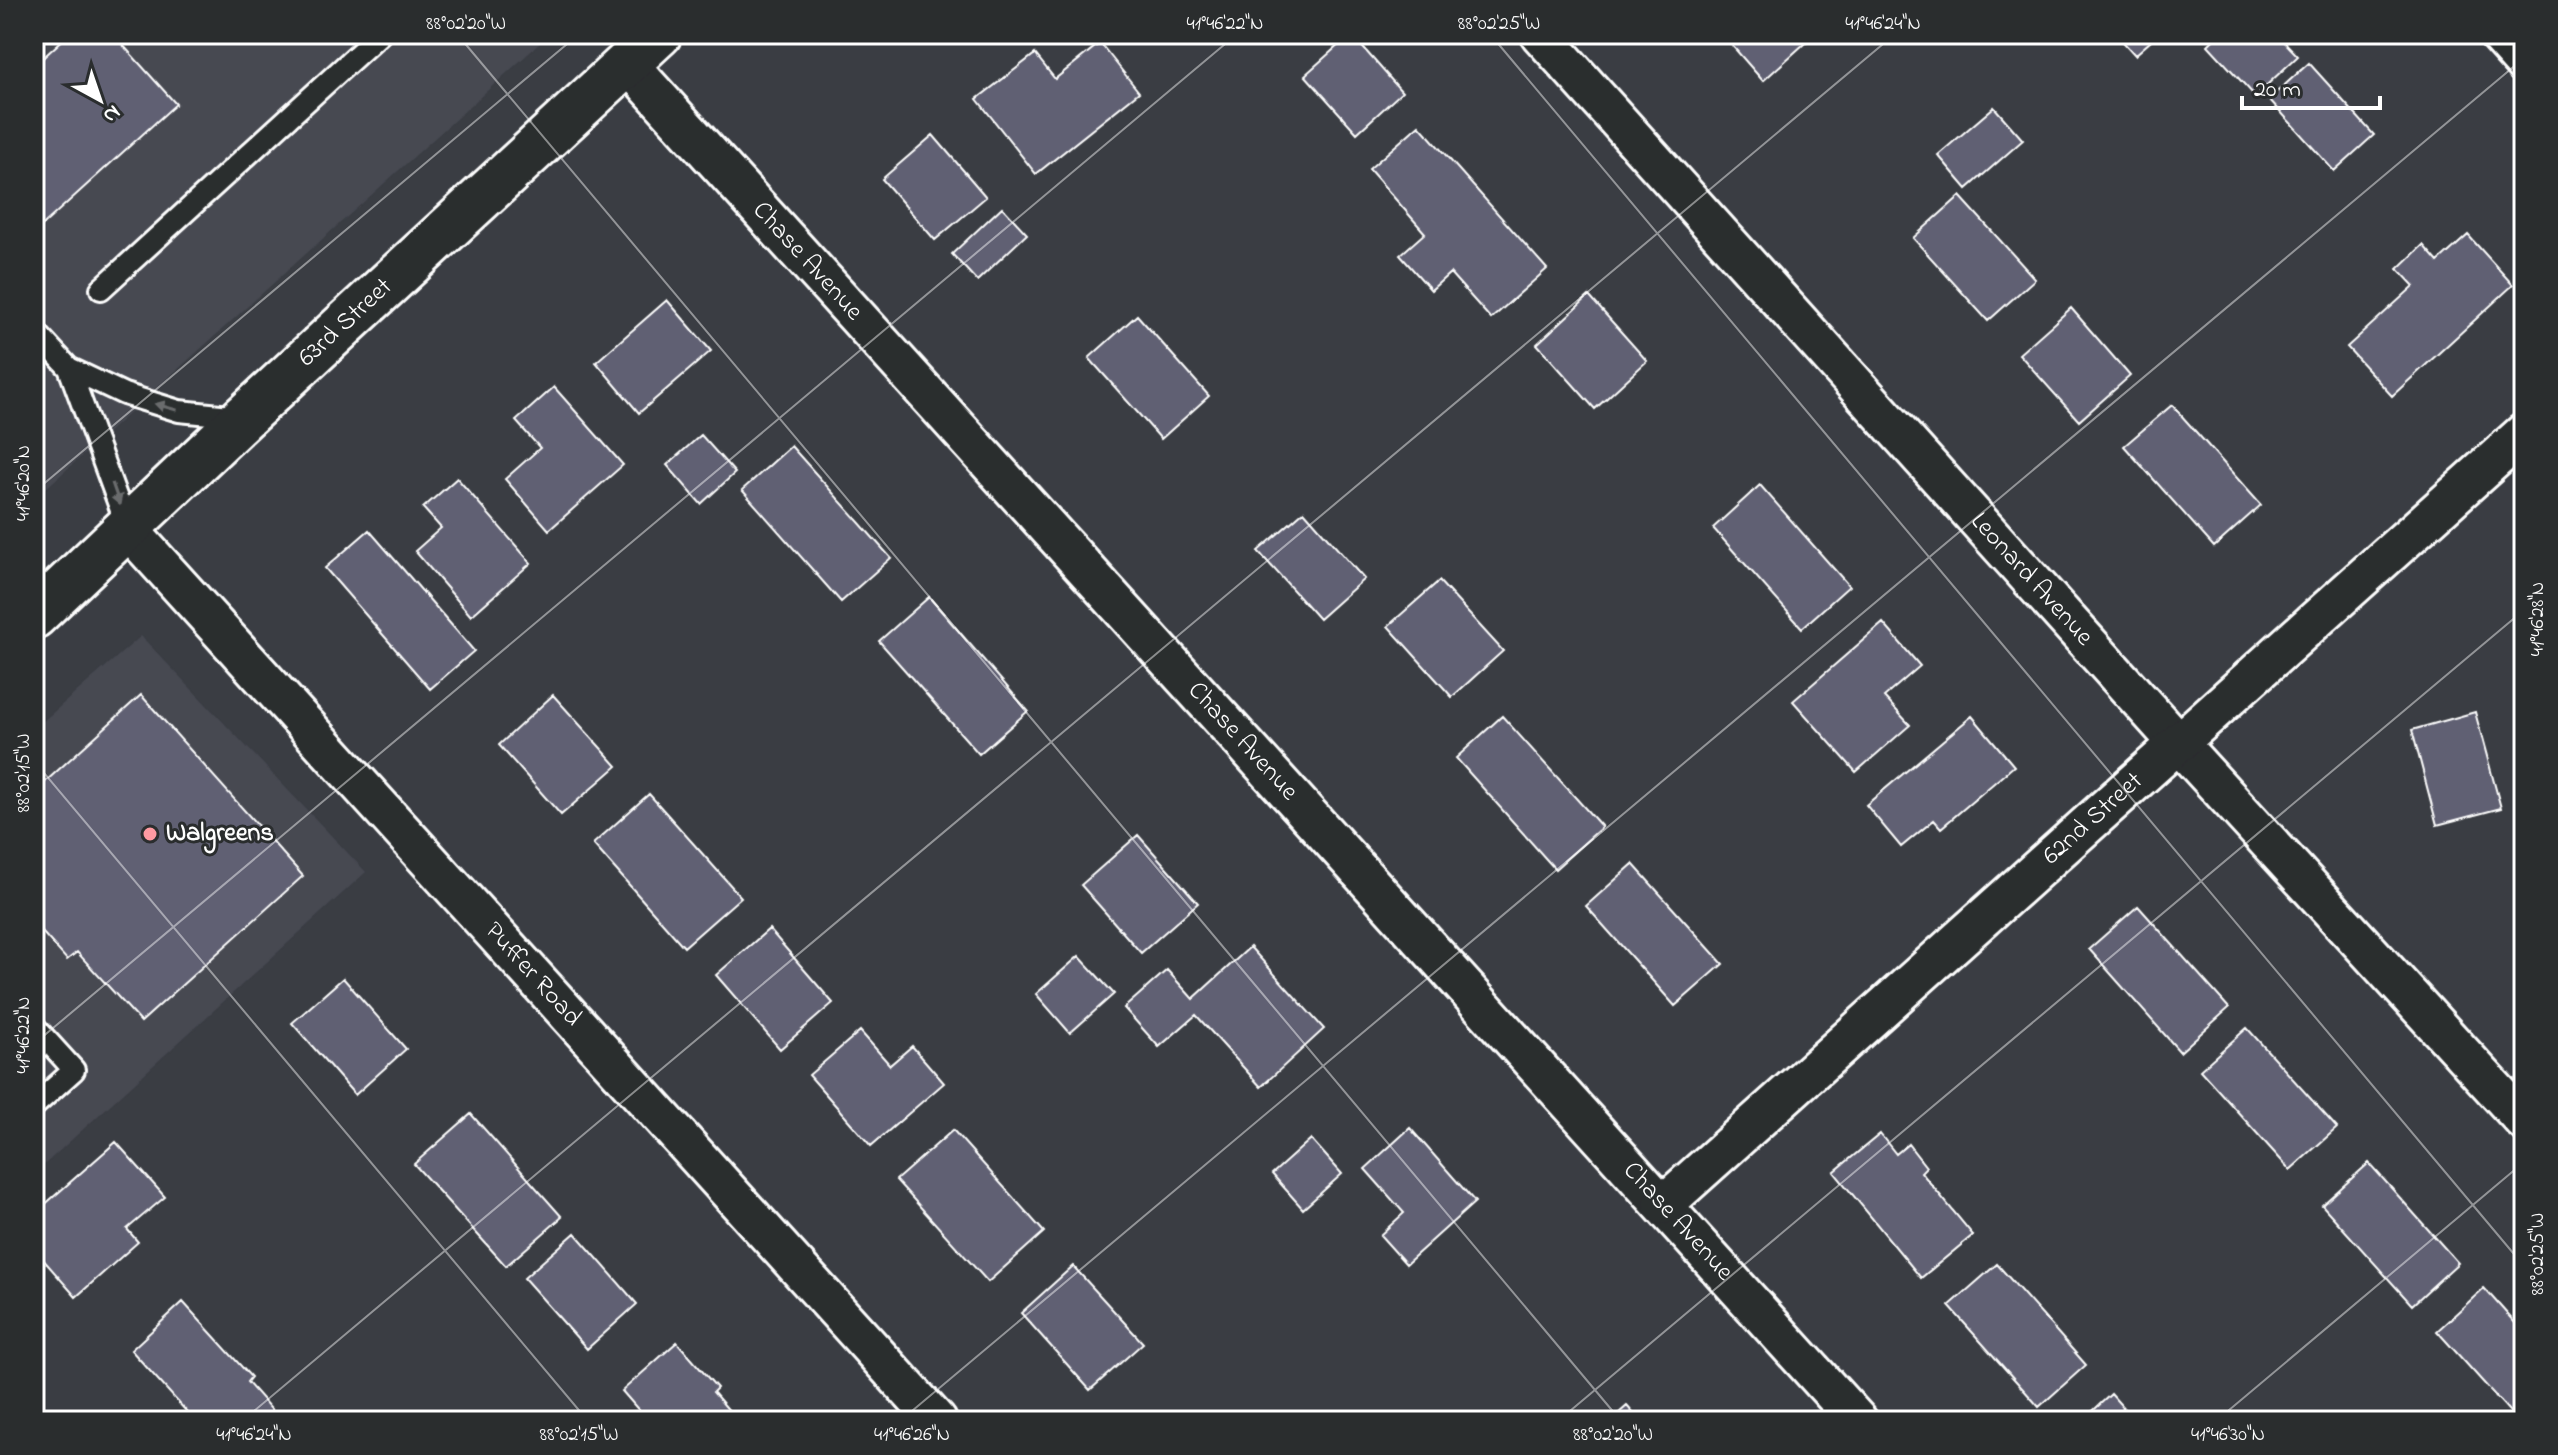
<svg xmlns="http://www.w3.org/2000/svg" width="2558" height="1455" font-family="'Indie Flower',sans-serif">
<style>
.built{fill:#464851}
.building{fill:#616173;stroke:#fff;stroke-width:2}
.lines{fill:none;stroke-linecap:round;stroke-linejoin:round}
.service-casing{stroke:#fff;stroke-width:26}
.minor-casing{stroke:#fff;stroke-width:44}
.secondary-casing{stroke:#fff;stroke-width:50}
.service{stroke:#2a2d2e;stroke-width:20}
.minor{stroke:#2a2d2e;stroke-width:38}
.secondary{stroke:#2a2d2e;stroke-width:44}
.oneway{fill:#6a6c6d}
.ticks{fill:none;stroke:#fff;stroke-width:2;stroke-opacity:0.45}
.poi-dot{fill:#ff9aa2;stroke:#2a2d2e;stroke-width:3}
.labels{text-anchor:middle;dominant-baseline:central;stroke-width:6;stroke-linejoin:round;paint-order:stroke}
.street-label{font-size:26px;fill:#fff;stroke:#2a2d2e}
.poi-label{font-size:26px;font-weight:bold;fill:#fff;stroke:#2a2d2e;text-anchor:start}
.neatline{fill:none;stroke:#fff;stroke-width:3}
.ticks-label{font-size:20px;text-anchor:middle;fill:#fff}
</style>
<rect width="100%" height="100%" fill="#3a3d43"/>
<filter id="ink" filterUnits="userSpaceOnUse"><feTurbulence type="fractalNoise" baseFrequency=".0125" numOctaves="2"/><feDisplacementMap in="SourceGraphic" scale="16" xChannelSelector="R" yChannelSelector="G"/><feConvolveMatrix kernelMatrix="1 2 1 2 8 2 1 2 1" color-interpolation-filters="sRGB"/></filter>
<g filter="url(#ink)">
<path class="built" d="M34,34h516l-516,465z
M141,636l225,236 -332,302v-445z"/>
<path class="building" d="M69,34h44l63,70 -141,128 -1,-166z
M1351,34l51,58 -45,41 -52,-58z
M1722,34h93l-52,47z
M2116,34h43l-24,21z
M2219,34h58l21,22 -43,40 -47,-51z
M1100,43l39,49 -103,82 -59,-75 58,-45 20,25z
M2309,63l65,72 -40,36 -65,-72z
M1994,107l29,33 -56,49 -29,-34z
M1419,125l128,144 -56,50 -41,-46 -19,17 -31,-35 25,-22 -56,-64z
M933,135l53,62 -51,43 -53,-61z
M1960,196l75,83 -47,42 -75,-83z
M1002,207l25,27 -50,47 -25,-27z
M2468,235l45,50 -121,111 -45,-49 67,-61 -16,-17 25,-24 15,17z
M1589,296l58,65 -52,48 -58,-65z
M667,300l44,51 -72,62 -43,-51z
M2071,308l59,68 -51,45 -60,-67z
M1137,315l72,81 -48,43 -72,-81z
M554,387l69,78 -74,65 -44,-51 35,-31 -24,-27z
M2172,405l89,100 -47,42 -90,-101z
M701,435l34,38 -34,31 -34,-39z
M791,446l100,112 -50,44 -99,-112z
M457,478l74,85 -60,53 -56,-65 26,-23 -18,-20z
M1760,485l89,101 -47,42 -89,-100z
M1304,511l60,68 -45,40 -61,-68z
M369,530l105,121 -44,38 -105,-121z
M1439,581l64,70 -51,46 -64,-71z
M929,597l99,114 -49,43 -100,-113z
M1883,623l37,43 -36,31 26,28 -54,47 -63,-71z
M141,695l162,181 -162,146 -64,-70 -10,8 -33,-37v-131z
M553,695l64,71 -56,49 -62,-70z
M2475,712l26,96 -64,17 -25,-95z
M1502,716l100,111 -47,42 -99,-111z
M1972,716l42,50 -73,62 -7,-8 -33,27 -35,-42z
M649,794l92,103 -57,50 -91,-103z
M1138,835l60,68 -57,50 -60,-68z
M1633,864l90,100 -48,42 -89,-100z
M2138,906l91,102 -49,44 -91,-103z
M769,929l64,74 -53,46 -64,-74z
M1250,947l74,82 -63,58 -65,-72 -37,32 -35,-39 43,-38 26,29z
M1079,956l35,38 -44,39 -34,-39z
M343,978l63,71 -51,46 -63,-72z
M2247,1028l90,100 -47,42 -90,-100z
M860,1031l30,34 22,-19 32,37 -73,63 -62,-71z
M471,1114l91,103 -56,49 -92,-102z
M1410,1128l65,74 -69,62 -26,-29 24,-22 -39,-44z
M953,1130l91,102 -56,50 -92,-102z
M1880,1134l16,20 12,-10 18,23 -5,5 52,63 -52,43 -87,-106z
M1311,1139l31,35 -39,35 -31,-35z
M116,1142l49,55 -38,32 11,13 -62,55 -42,-48v-35z
M2369,1163l89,100 -46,42 -90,-100z
M575,1233l62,71 -50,45 -63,-71z
M1997,1264l89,101 -47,42 -90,-101z
M1073,1266l70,77 -53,47 -69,-77z
M2484,1288l40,45v88h-6l-81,-90z
M183,1302l68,75 -4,5 32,36 -4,3h-80l-64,-71z
M677,1342l40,46 -4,4 25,29h-90l-26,-30z
M2111,1394l24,27h-53z
M1627,1406l13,15h-30z"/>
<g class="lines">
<defs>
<path id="service" d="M101,289l279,-255
M34,330l35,38 55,26 55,17 62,6
M69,368l59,161
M34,1026l40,44 -40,36"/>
<g id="minor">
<path id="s1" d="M1540,34l638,709 346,378"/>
<path d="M2498,34l26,29"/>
<path id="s2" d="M627,63l1231,1358"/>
<path id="s3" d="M128,529l809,892"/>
<path id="s4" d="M1663,1205l861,-772"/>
</g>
<g id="secondary">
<path id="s5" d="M34,616l209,-198 416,-384"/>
</g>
</defs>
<use href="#service" class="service-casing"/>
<use href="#minor" class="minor-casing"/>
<use href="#secondary" class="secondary-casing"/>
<use href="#service" class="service"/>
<use href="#minor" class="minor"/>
<use href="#secondary" class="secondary"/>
</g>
<defs><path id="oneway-solid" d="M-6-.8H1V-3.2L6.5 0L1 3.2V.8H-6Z" transform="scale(2)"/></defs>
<g class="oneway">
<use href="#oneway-solid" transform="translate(166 407) rotate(-164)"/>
<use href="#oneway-solid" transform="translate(116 494) rotate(71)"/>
</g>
</g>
<path class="ticks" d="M457,34l1164,1387M1490,34l1034,1232M2523,34l1,1M34,492l545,-458M34,761l554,660M34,1044l1203,-1010M242,1421l1653,-1387M900,1421l1624,-1363M1558,1421l966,-811M2216,1421l308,-259"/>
<circle class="poi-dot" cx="150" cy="834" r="8"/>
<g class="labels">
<g class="street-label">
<text stroke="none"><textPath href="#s2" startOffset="268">Chase Avenue</textPath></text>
<text stroke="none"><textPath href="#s5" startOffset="428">63rd Street</textPath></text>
<text stroke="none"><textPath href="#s1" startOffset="734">Leonard Avenue</textPath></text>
<text stroke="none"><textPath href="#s2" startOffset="916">Chase Avenue</textPath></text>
<text stroke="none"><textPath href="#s4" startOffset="578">62nd Street</textPath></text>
<text stroke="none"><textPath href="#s3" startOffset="602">Puffer Road</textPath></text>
<text stroke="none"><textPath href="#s2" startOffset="1564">Chase Avenue</textPath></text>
</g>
<g class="poi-label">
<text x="166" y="834">Walgreens</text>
</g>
</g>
<rect width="2558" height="1455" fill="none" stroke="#2a2d2e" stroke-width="88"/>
<g transform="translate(100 100) rotate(140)" stroke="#2a2d2e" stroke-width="6" paint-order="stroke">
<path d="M0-6L14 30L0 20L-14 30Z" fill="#ffffff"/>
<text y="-12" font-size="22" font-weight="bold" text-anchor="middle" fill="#ffffff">N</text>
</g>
<path d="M2242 96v12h138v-12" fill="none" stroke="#ffffff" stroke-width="4"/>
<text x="2254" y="96" font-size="24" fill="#ffffff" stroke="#2a2d2e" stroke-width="6" paint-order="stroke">20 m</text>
<rect x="44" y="44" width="2470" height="1367" class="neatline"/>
<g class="ticks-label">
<text x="466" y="29">88°02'20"W</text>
<text x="1225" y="29">41°46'22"N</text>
<text x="1499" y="29">88°02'25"W</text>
<text x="1883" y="29">41°46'24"N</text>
<text transform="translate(22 483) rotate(-90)" y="7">41°46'20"N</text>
<text transform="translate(2536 619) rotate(-90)" y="7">41°46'28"N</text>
<text transform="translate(22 773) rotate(-90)" y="7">88°02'15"W</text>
<text transform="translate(22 1035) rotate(-90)" y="7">41°46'22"N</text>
<text transform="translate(2536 1254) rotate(-90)" y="7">88°02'25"W</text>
<text x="254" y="1440">41°46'24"N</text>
<text x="579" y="1440">88°02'15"W</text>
<text x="912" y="1440">41°46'26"N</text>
<text x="1613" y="1440">88°02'20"W</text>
<text x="2228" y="1440">41°46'30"N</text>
</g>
</svg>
